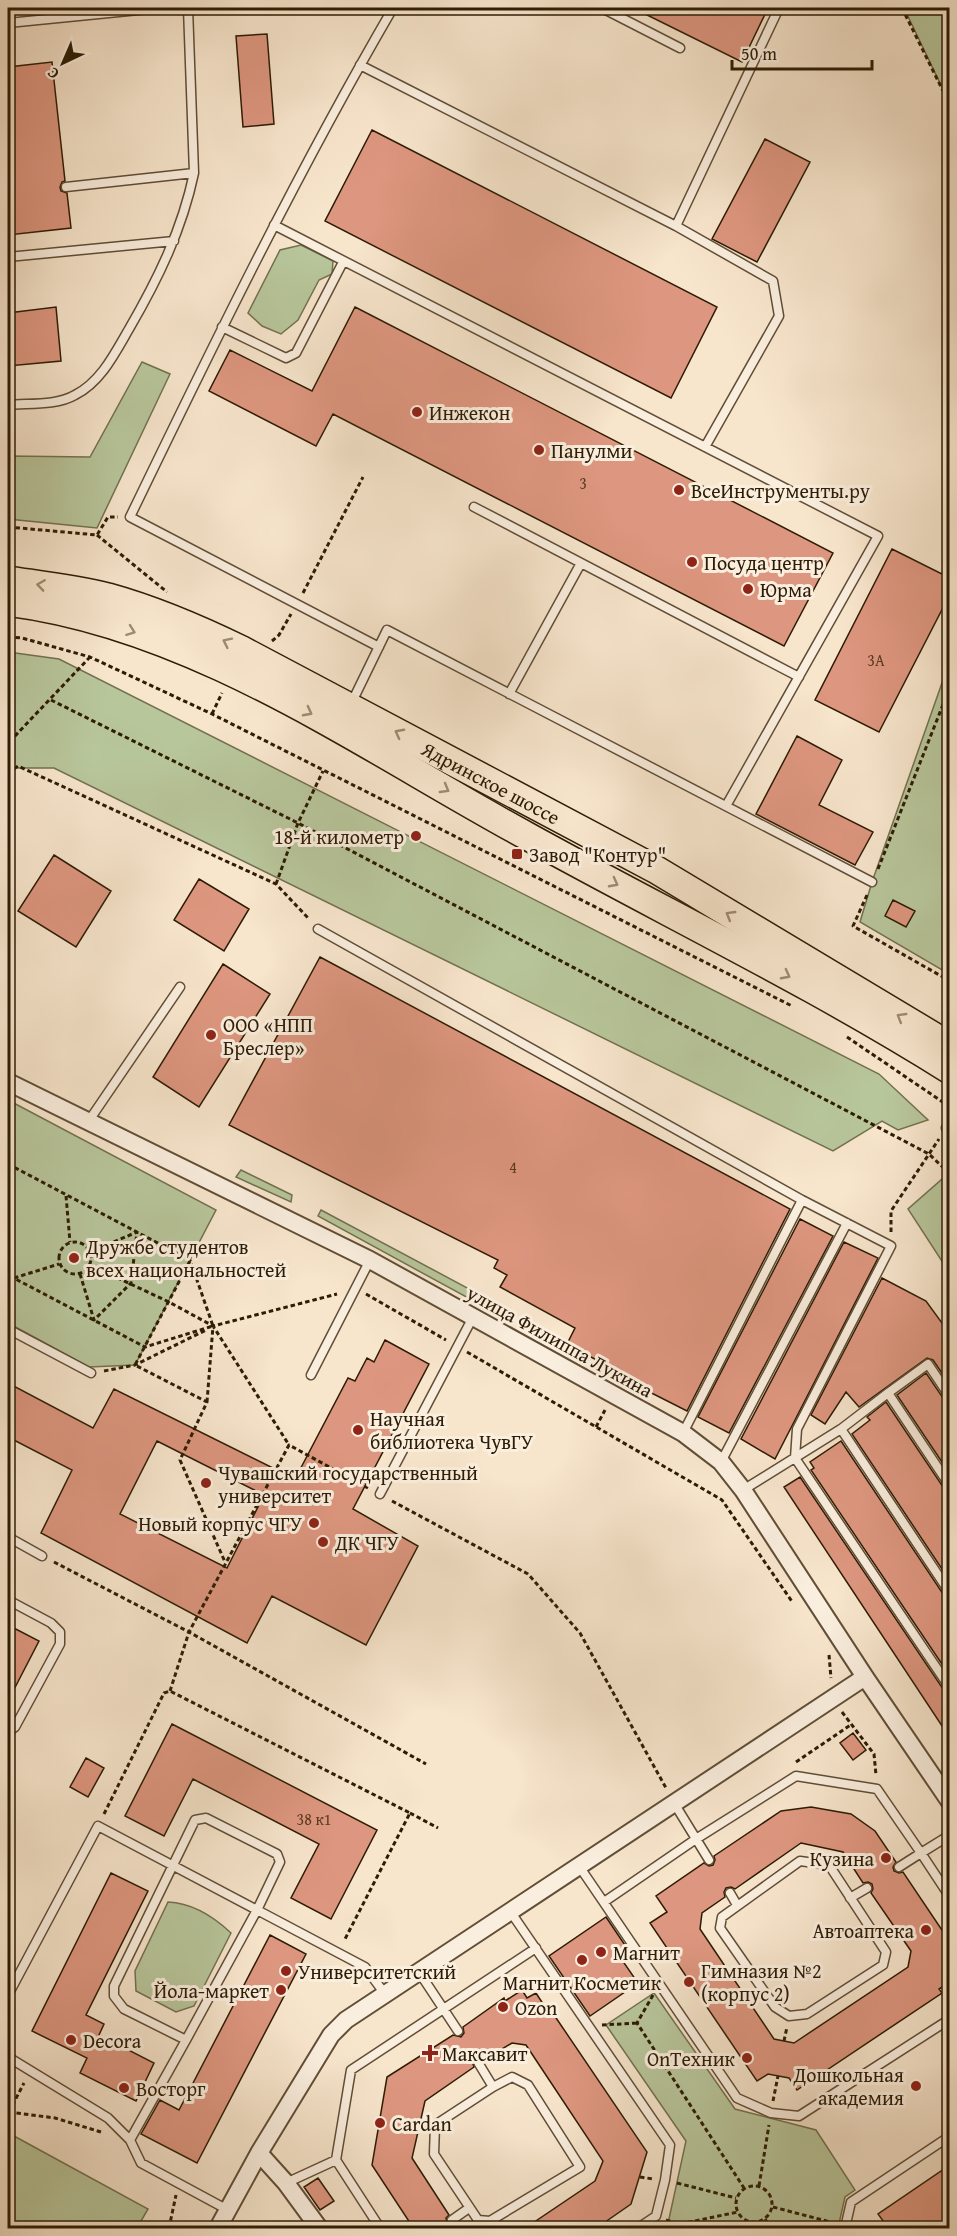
<svg xmlns="http://www.w3.org/2000/svg" width="957" height="2236" font-family="'Gentium Book Plus',serif">
<style>
.green{fill:#b8c69b;stroke:#727150;stroke-width:1.5}
.building{fill:#dd967f;stroke:#2d1c04;stroke-width:1.5;fill-rule:evenodd}
.lines{fill:none;stroke-linecap:round;stroke-linejoin:round}
.service-casing{stroke:#604e36;stroke-width:11}
.minor-casing{stroke:#604e36;stroke-width:20}
.primary-casing{stroke:#2d1c04;stroke-width:30}
.path{stroke:#2d1c04;stroke-width:3;stroke-dasharray:4.5 3;stroke-linecap:butt}
.service{stroke:#faeede;stroke-width:8}
.minor{stroke:#faeede;stroke-width:16}
.primary{stroke:#f7e5cc;stroke-width:27}
.oneway{stroke:#9c8b72}
.poi-dot{fill:#8f2418;stroke:#faeede;stroke-width:2}
.labels{text-anchor:middle;dominant-baseline:central;stroke-width:6;stroke-linejoin:round;paint-order:stroke}
.number-label{font-size:16px;fill:#593a23}
.poi-label{font-size:20px;fill:#2d1c04;stroke:#faeede;text-anchor:start}
.street-label{font-size:20px;fill:#2d1c04;stroke:#faeede}
</style>
<rect width="100%" height="100%" fill="#f7e5cc"/>
<filter id="stains"><feTurbulence type="fractalNoise" baseFrequency=".00333" numOctaves="4"/><feColorMatrix values="0 0 0 0 .2 0 0 0 0 .09 0 0 0 0 .02 0 0 0 .5 -.17"/></filter>
<radialGradient id="worn" r=".72"><stop offset=".6" stop-color="#630" stop-opacity="0"/><stop offset="1" stop-color="#630" stop-opacity=".3"/></radialGradient>
<path class="green" d="M904,8h45v94z
M301,245l32,16 -1,13 -13,6 -21,40 -17,14 -19,-8 -14,-13 32,-63z
M142,362l28,12 -73,154 -89,-9v-63l82,1z
M8,652l51,7 820,415 49,46 -30,10 -16,-9 -49,30 -779,-383h-46z
M949,663v311l-89,-52 12,-40z
M8,1100l208,110 -81,155 -46,2 -81,-44z
M241,1170l51,25 -1,7 -55,-25z
M949,1173v99l-41,-63z
M321,1210l152,81 -3,8 -152,-83z
M168,1902c24,1 46,15 63,31l-37,73 -18,6 -40,-21 -1,-20z
M654,1993l81,116 81,21 39,60 -10,7 -7,31h-171l19,-87 -80,-116z
M14,2136l134,73 -11,19h-115l-14,-8v-72z"/>
<path class="building" d="M633,8h135l-26,54z
M267,34l7,90 -31,3 -7,-91z
M52,62l13,119 -3,1 -2,5 1,4 6,2 4,35 -63,7v-168z
M372,130l345,177 -46,91 -346,-177z
M765,139l45,23 -53,100 -45,-23z
M56,307l5,54 -53,5v-53z
M355,307l478,246 -49,93 -451,-232 -17,32 -107,-55 21,-41 82,41z
M892,549l58,29v16l-71,138 -64,-32z
M797,736l45,24 -23,45 54,27 -18,33 -99,-51z
M54,855l57,36 -35,56 -58,-36z
M199,879l50,30 -25,42 -50,-31z
M893,900l22,11 -9,16 -21,-11z
M320,957l470,252 -103,202 -75,-38 1,-4 -46,-25 8,-16 -75,-41 7,-12 -13,-7 4,-8 -269,-135z
M223,964l47,30 -71,113 -46,-30z
M800,1219l33,17 -104,197 -31,-16z
M844,1242l34,16 -103,201 -34,-20z
M882,1278l44,23 24,33v51l-17,-25 -6,-2 -68,49 -13,-15 -21,32 -14,-9z
M385,1340l44,24 -76,145 65,37 -52,99 -94,-49 -25,47 -206,-110 31,-63 -64,-33v-54l85,45 21,-39 181,90 53,-101 7,3 12,-23 7,4zM157,1441l107,54 -37,73 -107,-54z
M926,1373l19,28 5,2v71l-53,-79z
M886,1402l59,88 5,2v89l-98,-147 18,-14 -3,-3z
M841,1441l104,156 5,2v77l-139,-206 3,-2 -4,-6z
M800,1477l145,215 5,2v44l-166,-251z
M8,1625l31,16 -31,60z
M172,1724l205,106 -46,89 -40,-21 28,-54 -126,-65 -29,57 -39,-20z
M853,1733l13,17 -13,10 -13,-17z
M86,1758l18,10 -16,29 -18,-10z
M811,1807l40,7 24,17 21,31 -3,5 1,4 5,2 4,-1 47,70v40l-11,7 3,4 -145,97 -8,-12 -21,-4 -11,7 -107,-158 17,-11 -11,-16 48,-33 5,3 4,-1 2,-5 -1,-4 67,-45zM801,1843l42,9 20,31 5,-1 4,2 1,5 -2,4 40,58 -3,16 -114,76 -20,-4 -74,-110 2,-16 23,-16 -1,-5 2,-4 5,-1 4,2z
M111,1873l37,18 -62,124 18,9 -5,11 55,28 -18,38 -56,-28 7,-15 -55,-27z
M606,1917l25,37 -9,6 16,23 -48,33 -41,-60z
M270,1935l36,19 -109,209 -56,-29 19,-34 19,10z
M522,1990l5,8 9,-5 11,17 3,-1 97,143 -16,52 -36,25h-71l71,-48 8,-20 -77,-116 -14,-2 -28,17 -5,-2 -4,1 -2,5 1,3 -49,34 -13,57 37,57 -3,3 1,5 3,3 6,-1 2,4h-44l-42,-64 15,-88 66,-42 8,2 3,-4 -1,-6 41,-29 1,3z
M950,2165v51l-18,13h-43l-11,-15z
M318,2178l16,23 -14,9 -16,-23z"/>
<g class="lines">
<defs>
<path id="service" d="M602,8l78,40
M8,23l151,-15
M360,65l316,161 97,55 6,35 -74,131
M66,187l128,-14 -6,-165
M274,225l604,311 -152,270
M676,226l103,-218
M8,257l166,-16
M222,327l64,31 10,-5 47,-91
M8,405c21,-2 48,1 67,-10 26,-13 40,-42 54,-66 29,-50 53,-99 65,-156
M474,507l325,170
M379,647l-249,-130c83,-172 167,-344 263,-509
M509,694l72,-131
M351,704l36,-74 485,252
M318,929l484,271 89,46 -94,183 -2,29 155,230
M88,1122l92,-135
M946,1128l4,-5
M8,1329l83,44
M311,1375l59,-115
M888,1393l40,-29 22,33
M841,1429l109,164
M683,1433l119,-233
M721,1462l126,-239
M743,1490l98,-61 47,-36 62,93
M380,1494l93,-177
M8,1537l34,19
M8,1600l43,23 9,9v12l-45,83 -7,5
M674,1803l35,57
M206,1818l71,36 3,8 -23,48 -71,130 -62,-31 -10,-13v-10l81,-166z
M800,1861l29,4 57,87 -3,13 -76,49 -18,2 -14,-9 -55,-79 2,-11z
M579,1866l158,232 34,15 28,3 151,-97
M899,1867l22,-14 29,44
M730,1893l7,12
M850,1898l17,-10
M604,1902l92,-63 100,-63 81,13 44,64 29,-18
M510,1911l160,234 -5,35 -9,36 -18,12
M419,1972l39,59
M8,1995l90,-169 267,141 20,27
M8,2057l100,61 22,22 11,23 87,47
M479,2064l14,23
M512,2077l16,8 52,82 -90,54 -12,-1 -44,-66 1,-29 58,-38z
M130,2140l56,-100
M286,2183l50,-23
M452,2220l17,-12
M380,2228l-44,-68 15,-90 185,-122
M845,2228l6,-26 99,-66"/>
<path id="minor" d="M8,1082l362,178 313,173 38,29 22,28 122,187 85,125
M259,2153l27,30 33,45
M218,2228l41,-75 72,-118 15,-15 519,-343"/>
<g id="primary">
<path id="s1" d="M8,580c33,5 67,9 100,17 47,13 91,32 134,53l413,219 295,177"/>
<path d="M8,602c189,24 355,145 519,234 141,78 286,148 423,234"/>
</g>
</defs>
<use href="#service" class="service-casing"/>
<use href="#minor" class="minor-casing"/>
<use href="#primary" class="primary-casing"/>
<path class="path" d="M902,8l48,97
M8,527l89,8 11,-18h10
M97,535l70,57
M303,593l60,-116
M8,637l14,1 68,19 122,57 580,292
M272,641l7,-6 12,-21
M51,700l247,123 631,331 21,20
M212,714l10,-21
M8,739l6,-2 76,-80
M8,773l10,-7 258,118 33,35
M878,869l72,-182
M276,884l22,-61 25,-52
M867,895l-14,31 97,55
M847,1037l103,70
M8,1164l182,96 23,66 -68,21 -137,-72
M66,1196l4,46
M891,1232v-21l48,-72
M59 1258a16 16 0 1 1 32 0a16 16 0 1 1-32 0Z
M190,1261l-55,104 72,37 -27,58 45,102
M90,1265l79,37 44,24 124,-32
M80,1274l14,46 37,-37 6,-51 -47,20
M14,1278l45,-14
M366,1294l80,46
M212,1327l1,-1 76,119
M467,1352l255,148 71,103
M104,1371l31,-6 71,-35
M207,1402l6,-76
M596,1427l9,-17
M392,1501l136,73 52,59 86,155
M54,1562l135,70 237,132
M829,1655l2,23
M170,1691l19,-59 100,-187 79,43
M842,1712l32,42 2,21
M796,1762l56,-38
M410,1813l28,15
M104,1814l60,-121 6,-2 240,122 -66,128
M653,1995l-16,28 107,165
M602,2025l35,-2
M784,2041l3,-14
M773,2101l5,-25
M9,2112l46,6 46,14
M9,2112l15,-29
M640,2177l13,2
M677,2183l59,15
M736 2204a18 18 0 1 1 36 0a18 18 0 1 1-36 0Z
M759,2186l10,-61
M773,2207l61,16
M765,2219l6,9
M666,2220l14,4 58,-12
M169,2228l7,-33"/>
<use href="#service" class="service"/>
<use href="#minor" class="minor"/>
<use href="#primary" class="primary"/>
</g>
<defs><path id="oneway-chevron" d="M-2-3.5L2.5 0L-2 3.5" fill="none" stroke-width="1.6" stroke-linecap="round" stroke-linejoin="round" transform="scale(1.5)"/></defs>
<g class="oneway">
<use href="#oneway-chevron" transform="translate(41 585) rotate(-172)"/>
<use href="#oneway-chevron" transform="translate(131 631) rotate(20)"/>
<use href="#oneway-chevron" transform="translate(227 642) rotate(-154)"/>
<use href="#oneway-chevron" transform="translate(308 712) rotate(28)"/>
<use href="#oneway-chevron" transform="translate(399 733) rotate(-152)"/>
<use href="#oneway-chevron" transform="translate(445 789) rotate(30)"/>
<use href="#oneway-chevron" transform="translate(614 883) rotate(28)"/>
<use href="#oneway-chevron" transform="translate(730 915) rotate(-149)"/>
<use href="#oneway-chevron" transform="translate(786 975) rotate(28)"/>
<use href="#oneway-chevron" transform="translate(901 1017) rotate(-149)"/>
</g>
<g class="poi-dot">
<circle cx="417" cy="412" r="6"/>
<circle cx="539" cy="450" r="6"/>
<circle cx="679" cy="490" r="6"/>
<circle cx="692" cy="562" r="6"/>
<circle cx="748" cy="589" r="6"/>
<circle cx="416" cy="836" r="6"/>
<rect x="511" y="848" width="12" height="12" rx="3"/>
<circle cx="211" cy="1035" r="6"/>
<circle cx="74" cy="1258" r="6"/>
<circle cx="358" cy="1430" r="6"/>
<circle cx="206" cy="1483" r="6"/>
<circle cx="314" cy="1523" r="6"/>
<circle cx="323" cy="1542" r="6"/>
<circle cx="886" cy="1858" r="6"/>
<circle cx="926" cy="1930" r="6"/>
<circle cx="601" cy="1952" r="6"/>
<circle cx="582" cy="1960" r="6"/>
<circle cx="286" cy="1971" r="6"/>
<circle cx="689" cy="1982" r="6"/>
<circle cx="281" cy="1990" r="6"/>
<circle cx="503" cy="2007" r="6"/>
<circle cx="71" cy="2040" r="6"/>
<path d="M427 2044h6v6h6v6h-6v6h-6v-6h-6v-6h6z"/>
<circle cx="747" cy="2058" r="6"/>
<circle cx="916" cy="2086" r="6"/>
<circle cx="124" cy="2088" r="6"/>
<circle cx="380" cy="2123" r="6"/>
</g>
<g class="labels">
<g class="number-label">
<text x="583" y="483">3</text>
<text x="876" y="660">3А</text>
<text x="513" y="1167">4</text>
<text x="314" y="1819">38 к1</text>
</g>
<g class="poi-label">
<text x="429" y="412">Инжекон</text>
<text x="551" y="450">Панулми</text>
<text x="691" y="490">ВсеИнструменты.ру</text>
<text x="704" y="562">Посуда центр</text>
<text x="760" y="589">Юрма</text>
<text x="404" y="836" text-anchor="end">18-й километр</text>
<text x="529" y="854">Завод "Контур"</text>
<text x="223" y="1024">ООО «НПП<tspan x="223" dy="23">Бреслер»</tspan></text>
<text x="86" y="1246">Дружбе студентов<tspan x="86" dy="23">всех национальностей</tspan></text>
<text x="370" y="1418">Научная<tspan x="370" dy="23">библиотека ЧувГУ</tspan></text>
<text x="218" y="1472">Чувашский государственный<tspan x="218" dy="23">университет</tspan></text>
<text x="302" y="1523" text-anchor="end">Новый корпус ЧГУ</text>
<text x="335" y="1542">ДК ЧГУ</text>
<text x="874" y="1858" text-anchor="end">Кузина</text>
<text x="914" y="1930" text-anchor="end">Автоаптека</text>
<text x="613" y="1952">Магнит</text>
<text x="701" y="1970">Гимназия №2<tspan x="701" dy="23">(корпус 2)</tspan></text>
<text x="298" y="1971">Университетский</text>
<text x="582" y="1982" text-anchor="middle">Магнит Косметик</text>
<text x="269" y="1990" text-anchor="end">Йола-маркет</text>
<text x="515" y="2007">Ozon</text>
<text x="83" y="2040">Decora</text>
<text x="442" y="2053">Максавит</text>
<text x="735" y="2058" text-anchor="end">OnТехник</text>
<text x="904" y="2074" text-anchor="end">Дошкольная<tspan x="904" dy="23">академия</tspan></text>
<text x="136" y="2088">Восторг</text>
<text x="392" y="2123">Cardan</text>
</g>
<g class="street-label">
<text stroke="none"><textPath href="#s1" startOffset="528">Ядринское шоссе</textPath></text>
<text transform="translate(560 1341) rotate(29)">улица Филиппа Лукина</text>
</g>
</g>
<rect width="957" height="2236" fill="none" stroke="#f7e5cc" stroke-width="30"/>
<rect x="9" y="9" width="939" height="2218" fill="none" stroke="#2d1c04" stroke-width="3"/>
<rect x="15" y="15" width="927" height="2206" fill="none" stroke="#2d1c04" stroke-width="1.5"/>
<g transform="translate(63 63) rotate(224)" stroke="#faeede" stroke-width="4.5" paint-order="stroke">
<path d="M0-4.5L10 22L0 15L-10 22Z" fill="#2d1c04"/>
<text y="-9" font-size="16" font-weight="bold" text-anchor="middle" fill="#2d1c04">С</text>
</g>
<path d="M732 60v9h140v-9" fill="none" stroke="#2d1c04" stroke-width="3"/>
<text x="741" y="60" font-size="18" fill="#2d1c04" stroke="#faeede" stroke-width="4.5" paint-order="stroke">50 m</text>
<rect width="100%" height="100%" filter="url(#stains)"/>
<rect width="100%" height="100%" fill="url(#worn)"/>
</svg>
